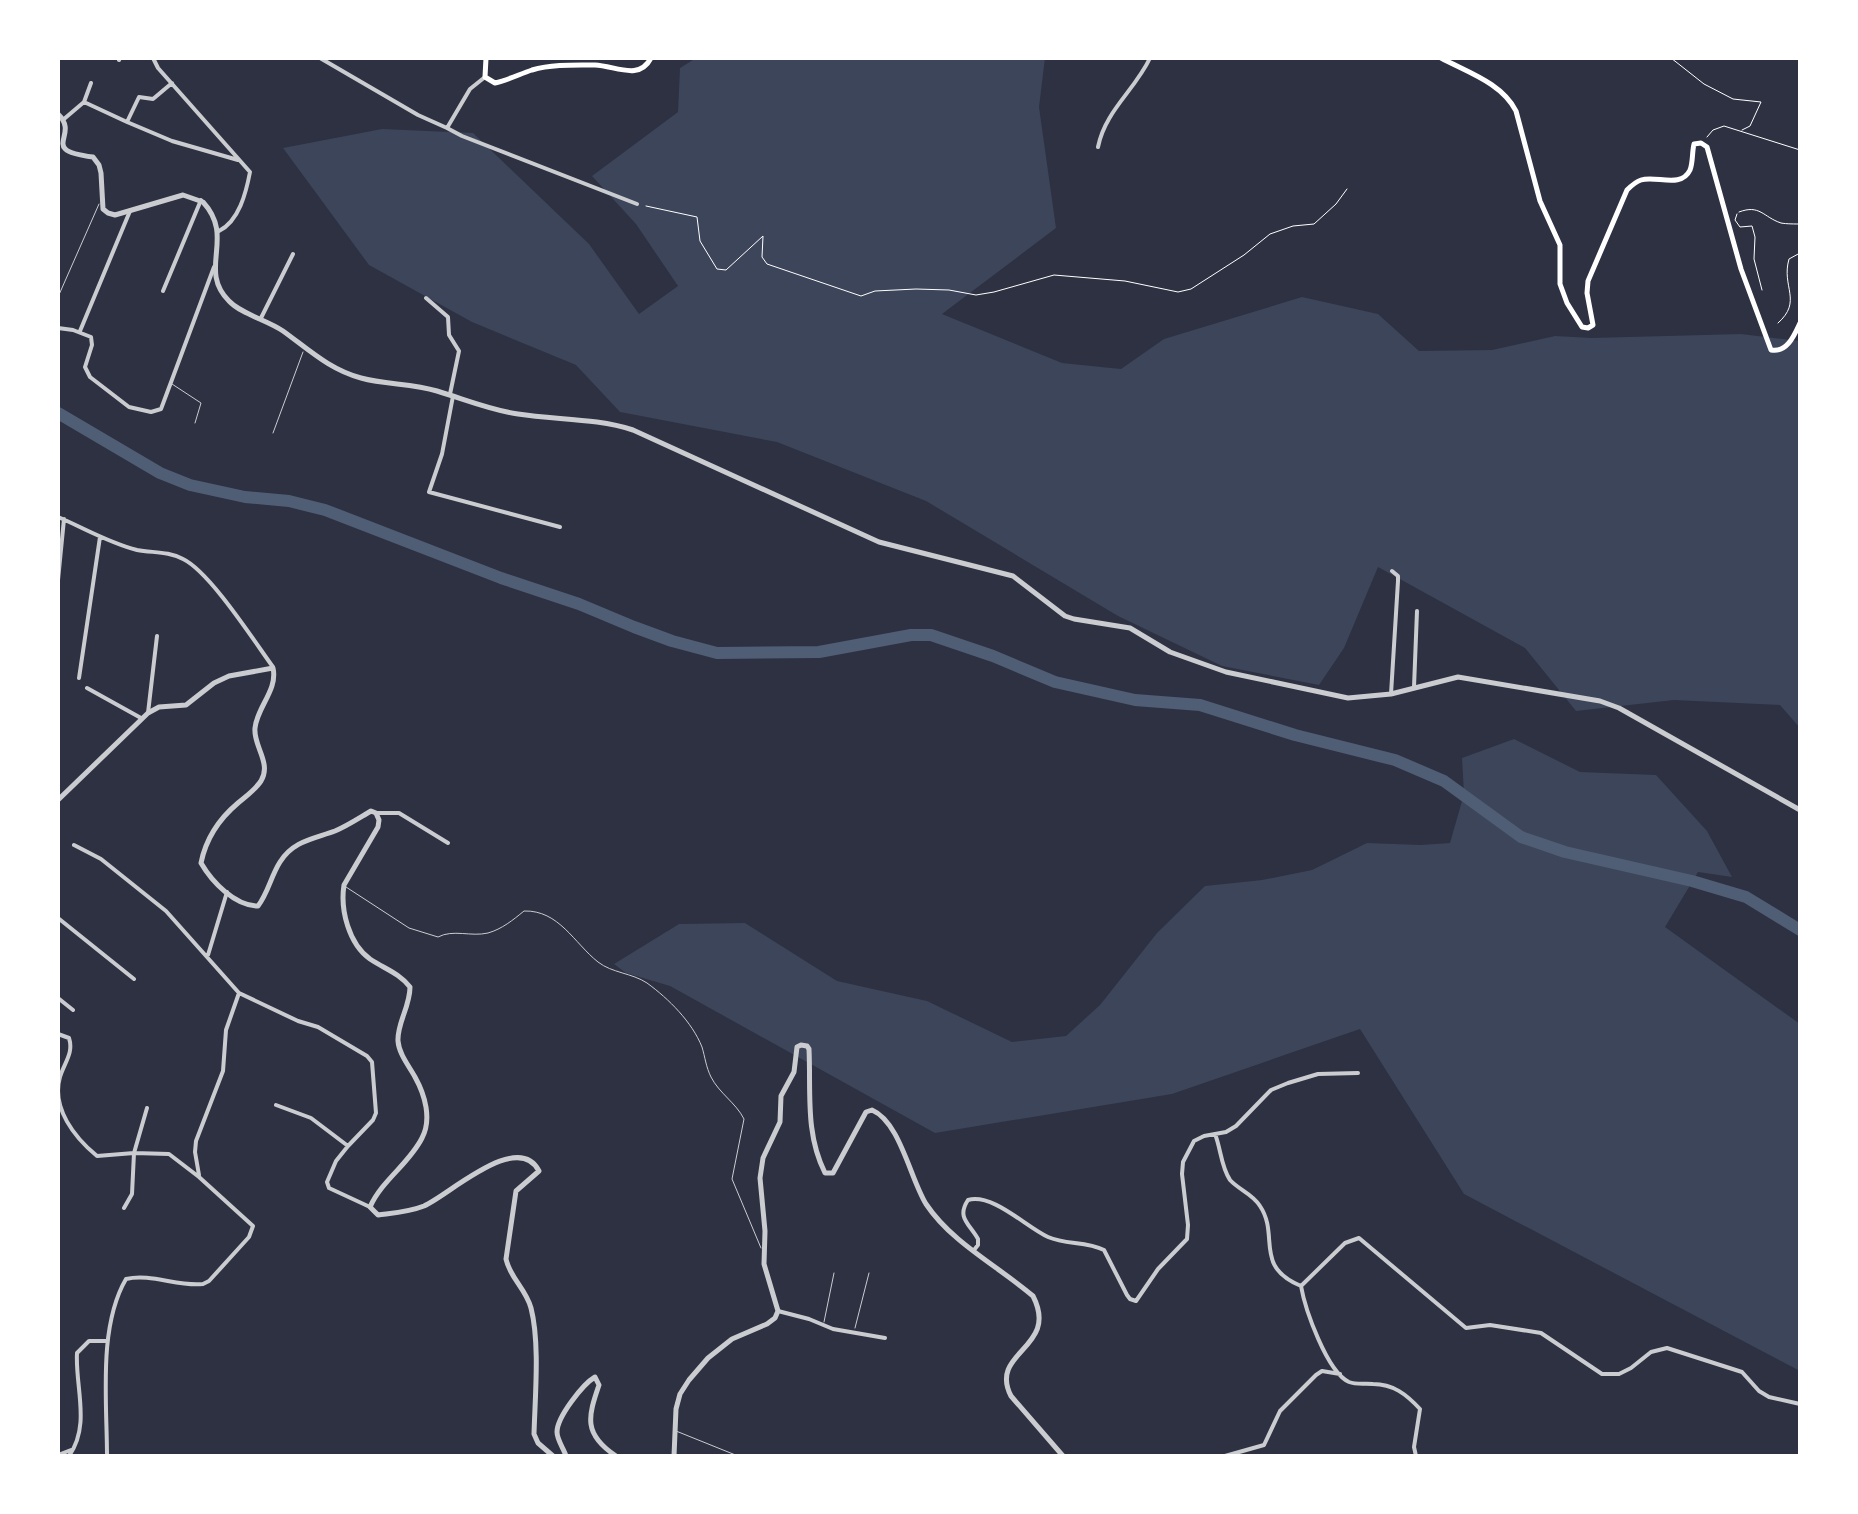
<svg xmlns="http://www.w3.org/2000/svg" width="1858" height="1514" font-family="'Libre Baskerville',serif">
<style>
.green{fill:#3c4559}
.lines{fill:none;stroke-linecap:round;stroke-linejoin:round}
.river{stroke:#4f5d75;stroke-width:12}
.path{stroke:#fff;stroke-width:1}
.service{stroke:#caccd0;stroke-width:1}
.minor{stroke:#caccd0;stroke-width:4}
.tertiary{stroke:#caccd0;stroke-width:5}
.secondary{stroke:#fff;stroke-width:5}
</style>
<rect width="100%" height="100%" fill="#2d3142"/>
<path class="green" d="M696,58h349l-6,49 17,121 -114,86 120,49 59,6 43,-30 138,-42 76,17 41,37 73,-1 63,-14 36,2 150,-4 59,7v387l-20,-23 -106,-5 -98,11 -51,-63 -147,-81 -34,81 -25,37 -97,-19 -104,-50 -192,-115 -149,-59 -157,-30 -44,-47 -104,-43 -103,-57 -86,-117 99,-19 91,4 116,111 50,70 39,-28 -42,-62 -44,-48 86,-64 2,-44z
M1514,739l66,33 76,3 51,56 25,46 -34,-5 -33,55 135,97v347l-336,-177 -104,-165 -188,65 -237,39 -265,-147 -44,-13 -12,-9 65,-40 66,-1 92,58 90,20 85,41 54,-6 34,-31 57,-72 48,-47 57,-6 50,-10 55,-27 54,2 29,-2 14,-49 -2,-36z"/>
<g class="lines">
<path class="river" d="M58,413l102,60 30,12 55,12 44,4 36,9 176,68 78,26 55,23 38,14 45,12 102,-1 92,-17h20l62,21 62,26 80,18 65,5 95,30 100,25 49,21 77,56 44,15 127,29 54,16 54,33"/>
<path class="path" d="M1671,58l33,26 29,15 28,3 -11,24 -8,4
M1707,137l6,-7 11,-4 76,24
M646,206l51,11 3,24 17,28 9,1 37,-34 -1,21 5,7 94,32 14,-5 41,-2 33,1 27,5 18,-3 60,-17 71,6 53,11 13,-3 53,-34 26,-21 23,-8 21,-2 22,-20 11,-15
M1739,212c21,-8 24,5 42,11 5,1 15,1 19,1
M1737,214l-2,6 5,7 12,-1 3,11 -1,22 8,31
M1778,323c25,-22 3,-36 11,-64l11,-6"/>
<path class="service" d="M58,297l41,-93
M172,384l29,19 -6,20
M273,433l30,-81
M346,887l63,41 29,9c15,-8 33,0 50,-4 14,-4 25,-13 36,-22 35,-1 50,32 74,51 14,11 34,11 49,21 22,16 45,39 55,64 3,10 4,20 9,30 8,16 25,26 33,42l-12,60 29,69
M824,1322l10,-49
M855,1328l14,-55
M676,1431l62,25"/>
<path class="minor" d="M153,58l5,10 92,104c-4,21 -11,49 -31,59
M320,58l98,57 29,13 23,-39 15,-12
M119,60l1,-2
M172,83l-19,16 -14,-2 -12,25 45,19 66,19
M84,102l43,20
M64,119l20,-17 7,-19
M447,128l15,8 175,68
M1098,147c7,-36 37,-57 52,-89
M163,291l38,-91
M426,298l22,19 1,18 10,16 -9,43
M261,318l32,-64
M58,328l15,2 18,7 1,8 -7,22 5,10 39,30 22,5 10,-3 53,-142
M80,331l50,-120
M453,396l-11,58 -13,38 131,35
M58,517c26,11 51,26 79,33 16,3 31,1 46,9 27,13 71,82 90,108
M58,580l6,-61
M79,678l21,-141
M1414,687l3,-76
M87,688l54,30
M1391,694l7,-113v-5l-6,-5
M148,713l9,-77
M376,813h23l49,30
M74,845l27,14 65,52 73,82 59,28 20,6 49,29 5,6 4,51 -3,7 -25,26 -12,15 -9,21 2,6 41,19
M58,918l76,61
M208,955l19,-63
M58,998l15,12
M58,1034l11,4c5,15 -5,25 -9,39 -9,31 15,61 37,79l37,-3 35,1 30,23 54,49 -4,11 -40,44 -6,3c-25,3 -52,-11 -77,-5 -28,48 -19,122 -19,177
M276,1105l35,13 37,28
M1215,1134c6,15 6,33 15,46 9,10 23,14 30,26 20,30 -7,60 41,80
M199,1175l-4,-23 1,-11 27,-70 3,-41 13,-37
M124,1208l8,-14 2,-41 13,-45
M974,1250l4,-5v-6c-8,-15 -22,-21 -10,-39 25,-7 58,27 80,37 18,8 38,4 56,13l23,45 3,4 6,2 22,-32 29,-30 1,-14 -6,-51 1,-12 11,-21 10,-5 22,-4 10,-6 35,-36 17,-7 30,-9 40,-1
M1301,1286l44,-43 14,-5 107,90 24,-3 51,8 61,41h17l12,-6 20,-16 16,-4 75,24 17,19 10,6 31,7
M1301,1286c4,23 26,86 48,96 8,3 16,1 24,2 20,0 33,10 47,25l-6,38 2,9
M778,1311l31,8 24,10 52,9
M58,1455l13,-5
M69,1456c22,-31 6,-69 8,-103l12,-12h17
M1225,1456l39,-11 16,-34 36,-36 6,-4 18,3"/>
<path class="tertiary" d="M58,114c23,22 -21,36 35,43l6,8 2,8 2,36 5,4 7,2 68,-20 20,7c33,36 -6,67 26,99 12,13 38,19 54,30 25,18 47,39 78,47 25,7 51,5 76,13 27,8 53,19 81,23 38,6 78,4 115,16l246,112 134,34 52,40 9,3 56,9 40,24 56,20 122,26 43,-4 67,-17 142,24 19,7 181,102
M58,800l90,-87 11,-6 27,-2 28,-22 15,-7 44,-8c5,22 -16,39 -18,60 -2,18 17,35 6,53 -6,9 -16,16 -23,22 -19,16 -32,35 -37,60 11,19 34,43 57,43 10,-13 13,-30 22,-44 13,-21 33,-23 55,-31 12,-5 24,-13 36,-20l5,2 3,7 -1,7 -34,58c-4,25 5,59 26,74 15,10 29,14 40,28 0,20 -13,36 -12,54 1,13 11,25 17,36 10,18 17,42 7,61 -13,26 -40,42 -52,69l8,8c15,-2 31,-3 46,-9 25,-11 94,-76 115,-35l-23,20 -10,68c4,19 20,30 25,49 9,35 4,89 3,126l4,9 15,13
M566,1456c-2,-7 -9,-16 -9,-24 0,-15 26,-48 38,-55l4,8c-11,32 -16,49 17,71
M674,1456l2,-47 4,-15 9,-14 19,-22 24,-19 35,-15 8,-6 3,-7 -14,-47 1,-33 -5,-53 3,-20 17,-36 1,-26 13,-24 3,-25 4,-2 6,1 2,3c2,43 -4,84 16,124h8l33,-61 6,-2c28,12 38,68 54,94 26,39 72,62 107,92 27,53 -45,55 -22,100l52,60"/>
<path class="secondary" d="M486,58l-1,19 10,6c13,-3 25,-9 37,-13 20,-6 43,-5 63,-5 21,1 44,16 56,-7
M1441,58c26,14 61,25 75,53l24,90 20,44v39l7,19 15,24 6,1 5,-3 -6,-32 1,-12 39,-91c5,-5 8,-8 14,-10 15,-5 40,9 49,-10 3,-7 2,-18 4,-26l7,-1 6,4 34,122 30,81c16,3 23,-14 29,-27"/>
</g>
<rect width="1858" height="1514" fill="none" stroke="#ffffff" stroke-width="120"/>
</svg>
